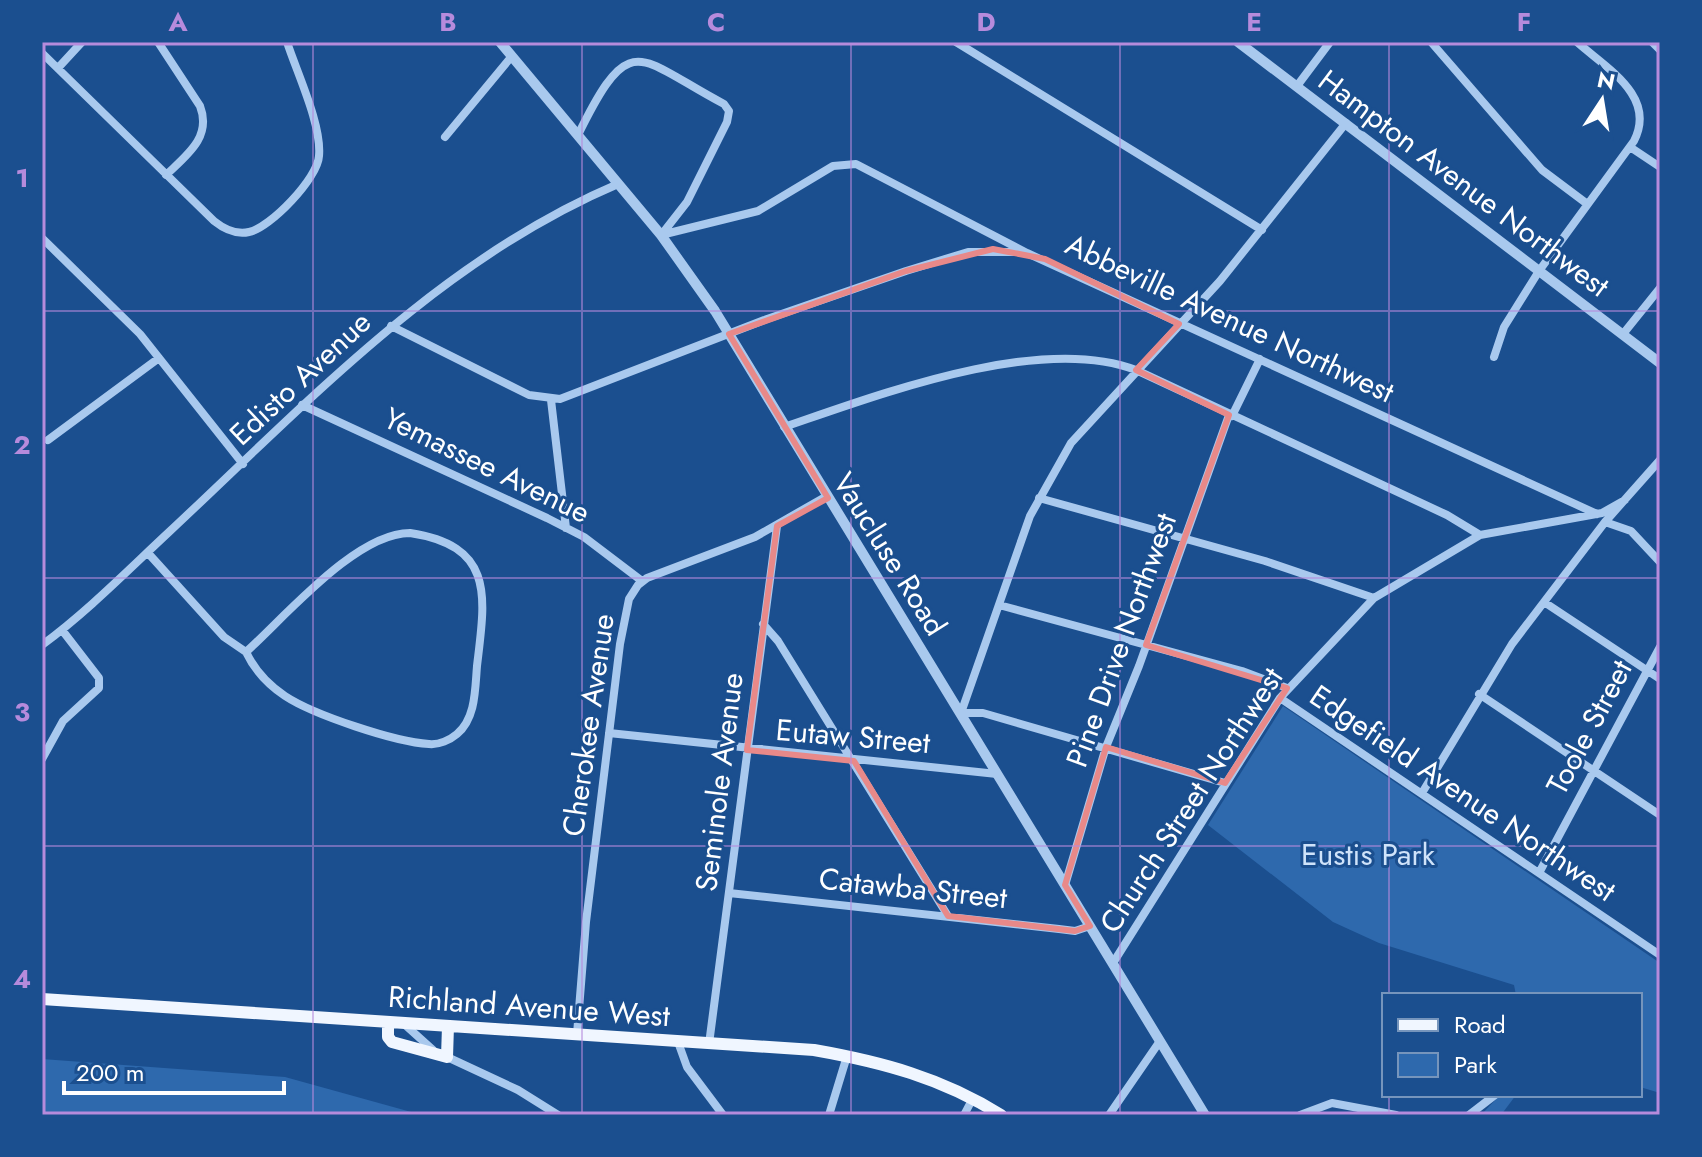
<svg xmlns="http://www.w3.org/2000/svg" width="1702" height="1157" font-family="Jost,sans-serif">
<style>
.green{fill:#2e69ad}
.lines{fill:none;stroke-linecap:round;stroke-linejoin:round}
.minor{stroke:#a9c9ee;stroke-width:8}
.tertiary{stroke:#a9c9ee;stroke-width:10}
.primary{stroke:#f0f6ff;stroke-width:12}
.marked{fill:none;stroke:#e88989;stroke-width:6;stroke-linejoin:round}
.grid{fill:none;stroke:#b68bdc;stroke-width:2;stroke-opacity:0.55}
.labels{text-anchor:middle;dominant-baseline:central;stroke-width:6;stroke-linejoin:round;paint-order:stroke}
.street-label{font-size:30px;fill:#fff;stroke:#1b4f8f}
.park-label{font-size:30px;fill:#cfe3fa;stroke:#1b4f8f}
.neatline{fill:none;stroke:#b68bdc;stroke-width:3}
.grid-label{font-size:26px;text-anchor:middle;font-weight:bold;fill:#b68bdc}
</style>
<rect width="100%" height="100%" fill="#1b4f8f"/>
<path class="green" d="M1283,706l377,257v130l-20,-6v-92h-124l-2,-10 -135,-42 -46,-21 -125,-97z
M42,1059l243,18 137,38h-380z
M1500,1095h16l-15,20h-20z"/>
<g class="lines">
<path class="minor" d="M158,42l42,64c12,31 -13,49 -34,69
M956,42l306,188
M1431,42l111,128 44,33
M1652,42l8,8
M42,53l172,168c10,8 22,14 35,11 21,-4 69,-54 70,-76 3,-31 -22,-83 -32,-114
M58,68l24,-26
M1297,86l33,-44
M578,135c53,-108 59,-77 146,-31l5,7 -2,11 -40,80 -25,32
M445,137l67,-81
M1630,147l30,20
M661,235l97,-24 75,-45 23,-2 171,89 570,261
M42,238l98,96 103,130
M391,326l138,69 31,4 207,-80 139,-48 62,-19h54
M1623,334l37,-46
M1494,357l10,-30 35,-56 95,-130c23,-45 -28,-73 -57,-99
M551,400l15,128
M302,405l245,113 37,19 58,44
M1232,416l28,-57
M784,427c94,-32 256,-94 352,-57l311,145 33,20
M48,440l111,-82
M1039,498l226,63 109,37
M1605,522l26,9 29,31
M410,533c86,13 75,65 67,133 -2,23 -1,52 -20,68 -7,6 -18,11 -28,10 -34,-2 -115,-29 -144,-48 -18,-12 -30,-25 -39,-44 40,-36 110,-119 164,-119z
M148,553l76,84 22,15
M1544,602l116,77
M999,605l243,66 45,17
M763,624l15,17 170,275
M42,645c46,-34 85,-74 127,-113 138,-129 272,-273 449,-348
M1479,694l181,121
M1280,698l380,257
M609,733l388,41
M42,759l21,-38 36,-33v-10l-37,-48
M1225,783l-242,-70h-22l69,-197 41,-73 149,-162 126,-158
M1422,793l90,-149 93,-122 55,-62
M1539,873l121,-226
M1065,885l41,-138 33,-81 90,-251
M729,893l330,36 16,2 15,-5
M1113,963l167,-265 94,-100 106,-63 122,-22 23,-13
M403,1023l30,27
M577,1034l9,-112 34,-278 9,-45 9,-14 9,-7 108,-41 72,-41
M678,1042l9,25 36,48
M709,1044l68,-518
M445,1056l73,34 40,25
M829,1115l18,-59
M964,1115l9,-17
M1109,1115l51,-74
M1300,1115l32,-12 64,12
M1469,1115l26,-20"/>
<path class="tertiary" d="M500,42l161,193 54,76 490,804
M1238,42l422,321"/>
<path class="primary" d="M42,999l772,51c68,12 128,28 187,65
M388,1022v15l4,5 55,15 1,-31"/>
</g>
<path class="marked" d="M993,249l52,10 134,65 -43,46 93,45 -83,230 141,43 -62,95 -119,-36 -41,138 25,41 -15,5 -127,-15 -94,-155 -107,-11 30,-224 51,-28 -99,-164 177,-63z"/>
<path class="grid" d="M313,42v1073M582,42v1073M851,42v1073M1120,42v1073M1389,42v953M42,311h1618M42,578h1618M42,846h1618M1389,1095v20"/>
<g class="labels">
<g class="street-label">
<text transform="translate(1464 183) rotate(37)">Hampton Avenue Northwest</text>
<text transform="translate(1230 318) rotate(25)">Abbeville Avenue Northwest</text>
<text transform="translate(300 378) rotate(-43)">Edisto Avenue</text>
<text transform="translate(487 465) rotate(26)">Yemassee Avenue</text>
<text transform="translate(890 554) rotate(58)">Vaucluse Road</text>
<text transform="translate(1121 640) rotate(-70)">Pine Drive Northwest</text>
<text transform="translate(588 725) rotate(-82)">Cherokee Avenue</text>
<text transform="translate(1589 727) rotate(-62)">Toole Street</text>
<text transform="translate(853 736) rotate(5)">Eutaw Street</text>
<text transform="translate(719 782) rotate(-83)">Seminole Avenue</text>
<text transform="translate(1463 793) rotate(34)">Edgefield Avenue Northwest</text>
<text transform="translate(1191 800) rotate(-57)">Church Street Northwest</text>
<text transform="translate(913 888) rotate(6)">Catawba Street</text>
<text transform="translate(529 1006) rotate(4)">Richland Avenue West</text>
</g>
<g class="park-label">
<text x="1368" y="854">Eustis Park</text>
</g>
</g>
<rect width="1702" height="1157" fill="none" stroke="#1b4f8f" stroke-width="88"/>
<rect x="1382" y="993" width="260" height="104" fill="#1b4f8f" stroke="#7695bc" stroke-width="2"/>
<rect x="1398" y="1019" width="40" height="12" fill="#f0f6ff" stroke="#7695bc" stroke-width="2"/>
<text x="1454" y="1033" font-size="24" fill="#ffffff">Road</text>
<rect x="1398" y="1053" width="40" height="24" fill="#2e69ad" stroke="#7695bc" stroke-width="2"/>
<text x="1454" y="1073" font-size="24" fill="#ffffff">Park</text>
<g transform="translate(1602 100) rotate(12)" stroke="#1b4f8f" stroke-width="6" paint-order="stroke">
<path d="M0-6L14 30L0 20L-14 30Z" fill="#ffffff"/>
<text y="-12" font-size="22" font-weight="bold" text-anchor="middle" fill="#ffffff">N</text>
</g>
<path d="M64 1081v12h220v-12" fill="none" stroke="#ffffff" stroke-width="4"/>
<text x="76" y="1081" font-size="24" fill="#ffffff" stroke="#1b4f8f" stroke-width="6" paint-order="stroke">200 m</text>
<rect x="44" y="44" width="1614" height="1069" class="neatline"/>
<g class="grid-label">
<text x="178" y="31">A</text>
<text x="448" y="31">B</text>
<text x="716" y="31">C</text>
<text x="986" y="31">D</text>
<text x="1254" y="31">E</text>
<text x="1524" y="31">F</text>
<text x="22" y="187">1</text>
<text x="22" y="454">2</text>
<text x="22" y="721">3</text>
<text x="22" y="988">4</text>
</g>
</svg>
